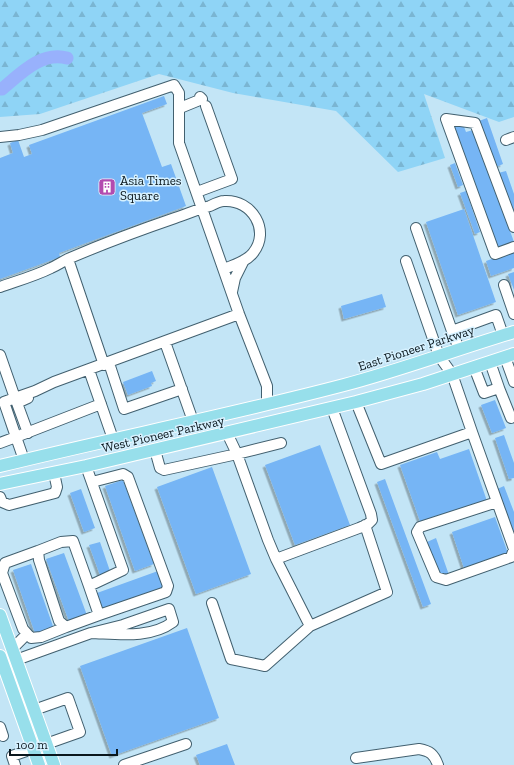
<svg xmlns="http://www.w3.org/2000/svg" width="514" height="765" font-family="'Zilla Slab',serif">
<style>
.forest{fill:url(#forest-firs)}
.lines{fill:none;stroke-linecap:round;stroke-linejoin:round}
.river{stroke:#98b1fc;stroke-width:13}
.building{fill:#76b5f5;filter:url(#shadow)}
.minor-casing{stroke:#42606f;stroke-width:12}
.major-casing{stroke:#fff;stroke-width:14}
.minor{stroke:#fff;stroke-width:10}
.major{stroke:#97dfeb;stroke-width:12}
.labels{text-anchor:middle;dominant-baseline:central;stroke-width:3;stroke-linejoin:round;paint-order:stroke}
.poi-label{font-size:13px;fill:#0a171d;stroke:#d6f1ff;text-anchor:start}
.street-label{font-size:13px;fill:#0a171d;stroke:#d6f1ff}
</style>
<defs>
<pattern id="forest-firs" width="22" height="20" patternUnits="userSpaceOnUse"><rect width="22" height="20" fill="#8fd4f6"/><path d="M5 1l3.5 6h-7zM16 11l3.5 6h-7z" fill="#7ab5d2"/></pattern>
<filter id="shadow"><feDropShadow dx="-2.5" dy="2.5" stdDeviation="0" flood-color="#0004"/></filter>
</defs>
<rect width="100%" height="100%" fill="#c3e5f6"/>
<path class="forest" d="M0,0h514v117l-15,5 -75,-28 21,64 -47,14 -62,-61 -103,-18 -74,-19 -119,40 -40,3z"/>
<g class="lines">
<path class="river" d="M0,89h2c18,-15 39,-38 65,-31"/>
</g>
<path class="building" d="M164,96l3,8 -25,9 20,54 9,-3 15,42 -127,47 1,4 -60,22v-121l13,-5 -3,-10 8,-3 6,17 8,-3 -3,-9z
M487,118l16,46 -7,3 -17,-46z
M463,124l3,8 7,-2 41,112 -19,7 -43,-121z
M455,163l8,22 -5,2 -8,-22z
M506,171l8,23v24l-16,-45z
M466,191l14,41 -5,2 -15,-41z
M464,209l32,93 -38,13 -32,-93z
M514,251v17l-23,8 -5,-15z
M514,272v18l-6,-16z
M382,294l4,13 -42,12 -3,-13z
M152,371l4,10 -5,2 1,3 -24,9 -5,-13z
M495,400l11,28 -14,5 -11,-28z
M504,435l10,28v15l-5,1 -14,-41z
M320,445l30,80 -55,20 -30,-80z
M469,449l18,52 -66,23 -21,-59 37,-13 3,7z
M212,467l39,107 -55,20 -39,-107z
M385,479l46,125 -8,3 -46,-125z
M123,480l31,84 -19,7 -30,-85z
M504,486l10,26v28l-19,-50z
M81,489l14,39 -11,4 -14,-39z
M495,517l14,39 -44,15 -13,-39z
M436,538l13,37 -8,3 -14,-36z
M100,542l10,29 -10,4 -11,-30z
M64,553l24,65 -18,6 -24,-65z
M31,564l23,65 -18,7 -23,-66z
M158,571l6,19 -61,22 -6,-19z
M187,628l32,90 -107,38 -32,-90z
M227,744l8,21h-35l-4,-10z"/>
<g class="lines">
<defs>
<path id="minor" d="M180,108l22,-9 -2,-2
M0,137l19,-2 23,-5 132,-45 5,8v50l60,171 28,72v18
M506,140l8,-3
M197,192l35,-13 -26,-73
M514,227l-39,-104 -29,-4 49,135 19,-7
M416,228l36,103
M68,259l36,106
M504,285l10,29
M0,287c17,-6 35,-11 51,-19 7,-3 12,-7 19,-10 35,-15 70,-28 105,-40 12,-4 23,-9 35,-12 4,-2 10,-5 14,-5 28,-2 47,30 29,52 -7,9 -20,12 -29,16
M232,292l3,-14 9,-18
M165,342l28,79
M459,349l-7,-18 44,-16 7,20
M0,355l15,43 20,-7 19,-9 185,-68
M505,357l9,25
M490,362l9,26
M109,363l15,46 58,-20
M474,367l10,26 15,-5 12,30
M89,370l24,69
M15,398l-11,4 12,35 85,-33
M356,402l25,62 91,-32 -20,-58 -13,-18 -33,-95
M472,432l42,117 -3,8 -65,23 -10,-3 -19,-45 3,-5 77,-25
M28,433l-11,-30 11,-5
M227,433l10,21 31,86 8,19 83,-31 9,-4 4,-4 -1,-6 -39,-106
M0,443l16,-6 8,23
M155,450l5,18 4,2 73,-16 44,-11
M86,466l37,104 -34,16 10,29 -33,12 -7,-6 -20,-61 -1,-9 23,-9 12,-1 16,45
M92,482l31,-8 5,3 40,109 -2,6 -67,23
M0,497l2,5 7,3 46,-12 2,-6 -3,-14
M38,551l-33,12 -3,10 21,56 8,9 10,-1 25,-10
M276,559l34,67
M212,603l19,56 34,7 45,-40 77,-34 -22,-67
M12,649l15,-15
M16,660l75,-27 32,-8 46,-16 4,13c-23,17 -55,12 -82,11
M0,727l3,9
M356,758l63,-9c11,2 15,5 19,16
M15,765l-3,-9 68,-24 -12,-34 -34,12
M124,765l62,-21"/>
<path id="major" d="M0,466c114,-28 230,-51 344,-81 57,-15 113,-36 170,-53
M0,484l86,-18 270,-64 67,-18 91,-30
M0,615l54,150
M0,656l39,109"/>
</defs>
<use href="#minor" class="minor-casing"/>
<use href="#major" class="major-casing"/>
<use href="#minor" class="minor"/>
<use href="#major" class="major"/>
</g>
<defs>
<symbol id="building-square" viewBox="-11 -11 22 22"><rect x="-9" y="-9" width="18" height="18" rx="4" fill="#b34baf" stroke="#d6f1ff"/><path d="M-4-6H4V6H1V3H-1V6H-4ZM-2.5-4.3h1.7v1.8h-1.7ZM.8-4.3h1.7v1.8H.8ZM-2.5-1h1.7V.8h-1.7ZM.8-1h1.7V.8H.8Z" fill="#fff"/></symbol>
</defs>
<g fill-rule="evenodd">
<use href="#building-square" x="97" y="177" width="20" height="20"/>
</g>
<g class="labels">
<g class="poi-label">
<text x="120" y="180">Asia Times<tspan x="120" dy="15">Square</tspan></text>
</g>
<g class="street-label">
<text transform="translate(416 348) rotate(-18)">East Pioneer Parkway</text>
<text transform="translate(163 434) rotate(-13)">West Pioneer Parkway</text>
</g>
</g>
<path d="M10 749v6h107v-6" fill="none" stroke="#0a171d" stroke-width="2"/>
<text x="16" y="749" font-size="12" fill="#0a171d" stroke="#d6f1ff" stroke-width="3" paint-order="stroke">100 m</text>
</svg>
